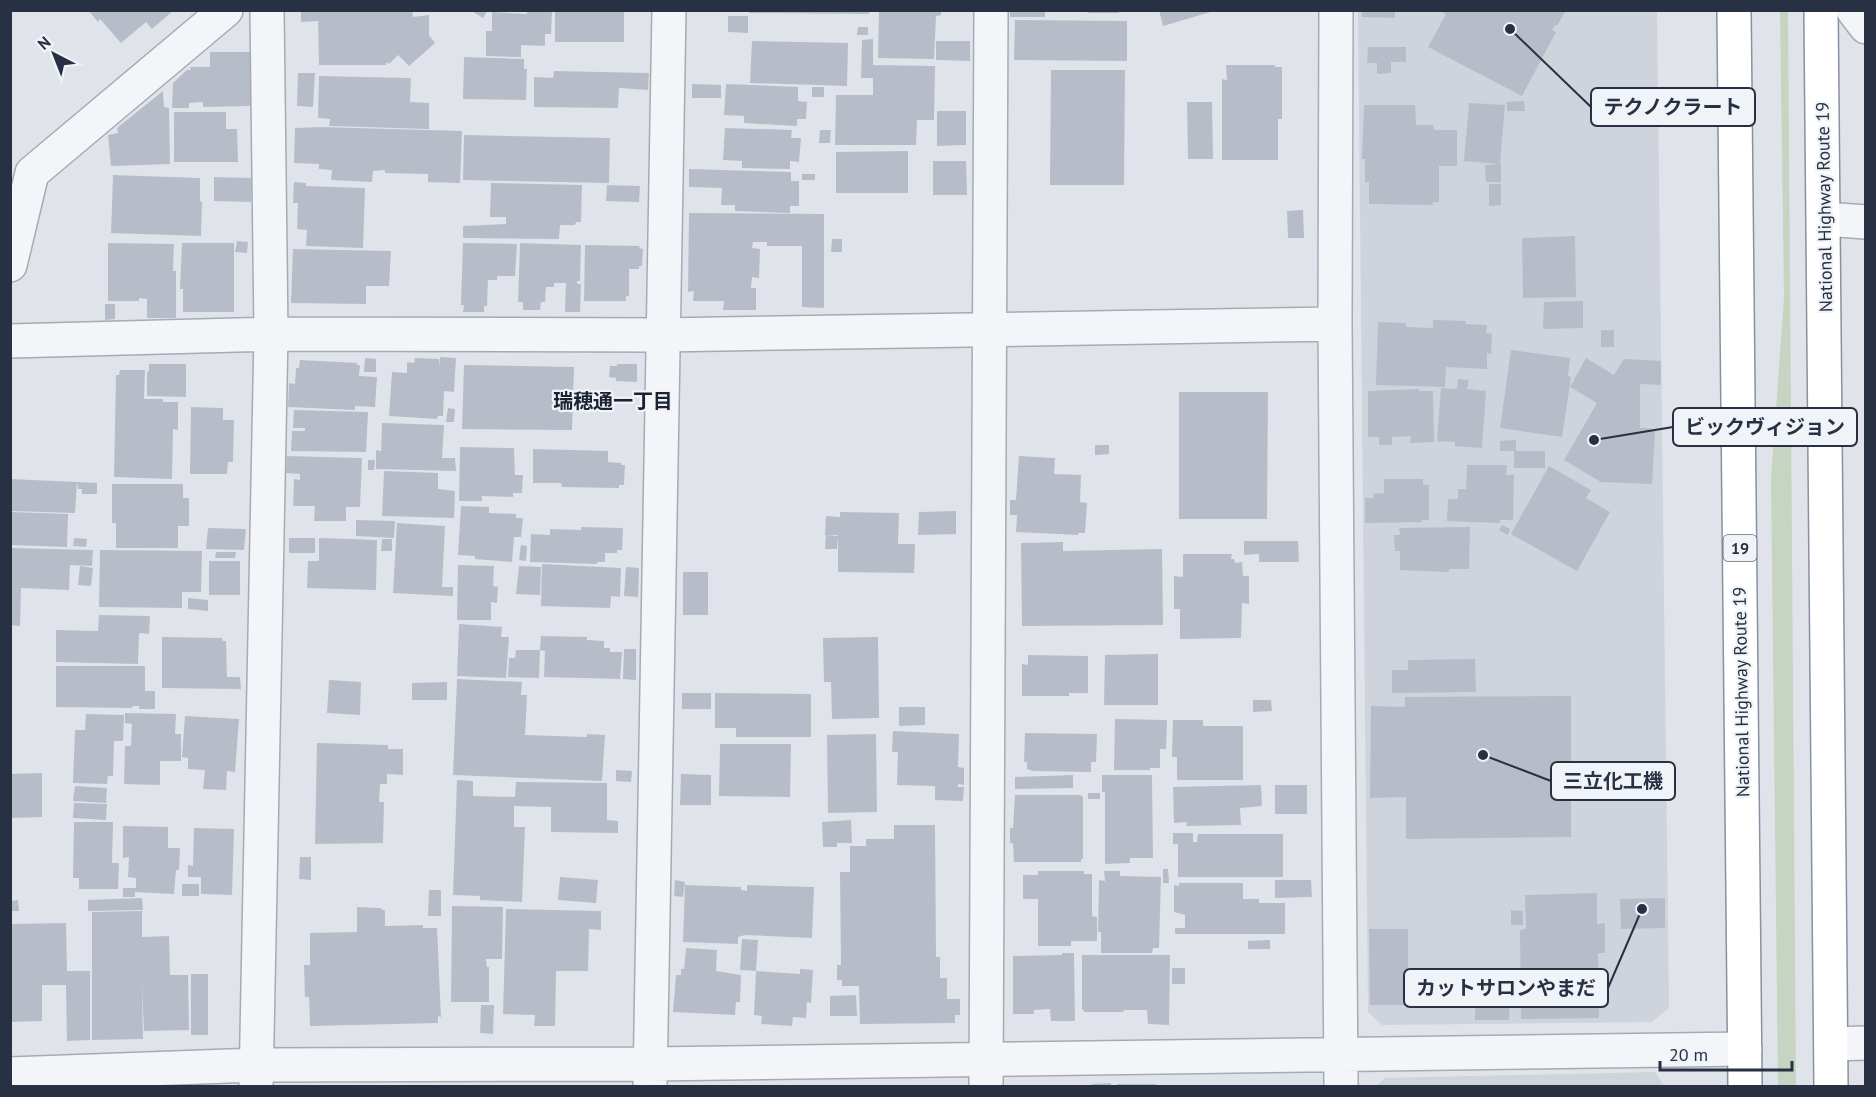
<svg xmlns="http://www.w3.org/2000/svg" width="1876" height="1097" font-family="'PT Sans','Noto Sans JP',sans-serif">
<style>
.built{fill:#ced3dc}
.green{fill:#c6d4c1}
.building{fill:#b7bdc8}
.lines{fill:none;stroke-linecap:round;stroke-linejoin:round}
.minor-casing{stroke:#a5abb5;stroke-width:36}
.trunk-casing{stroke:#8691a2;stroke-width:36}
.minor{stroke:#f3f5f8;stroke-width:33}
.trunk{stroke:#fff;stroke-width:33}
.labels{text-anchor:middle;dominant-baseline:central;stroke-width:4.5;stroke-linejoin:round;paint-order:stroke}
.shield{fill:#f0f3f7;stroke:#636b79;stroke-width:1.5}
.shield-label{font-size:16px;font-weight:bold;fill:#273143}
.street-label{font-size:18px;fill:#273143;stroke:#f0f3f7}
.neighbourhood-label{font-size:20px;font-weight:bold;fill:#1a2233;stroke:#f0f3f7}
.leader{fill:none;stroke:#273143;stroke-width:2}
.callout-dot{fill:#273143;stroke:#f0f3f7;stroke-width:2}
.callout{fill:#f0f3f7;stroke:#273143;stroke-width:2}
.callout-label{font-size:20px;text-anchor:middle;font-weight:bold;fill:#273143}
</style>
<rect width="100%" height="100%" fill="#e0e4ea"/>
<path class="built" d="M1358,11h299l12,997 -17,14 -270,3 -14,-13z
M1655,1072l9,14h-288l9,-8z"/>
<path class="green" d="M1788,11l8,1075h-18l-7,-607 13,-182 -4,-286z"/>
<path class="building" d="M88,10h86l-22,19 -6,-7 -25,21 -21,-24 -2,3z
M301,10h111l1,7 16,-2v20l6,8 -26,23 -11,-11 -9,9 -2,-2 -1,3h-67l-1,-44 -17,1z
M470,10h18l-5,8z
M527,10h25l-1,24h-6v12l-24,-1v12l-35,-1v-25h6v-19l35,2z
M555,10h69v32h-69z
M749,10h120v4l-120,-1z
M879,10h62v5l-5,1 -2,43 -56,-1z
M1010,10h35v7h-35z
M1088,10h31v3h-31z
M1159,10h55v1l-51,15z
M1362,10h33v8l-33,-1z
M1439,10h127l-9,16 -2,-1 -3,5 4,2 -34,64 -94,-49 18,-33z
M728,16h20v17l-20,-1z
M1015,20l112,1v40l-113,-1z
M858,27h10v8h-11z
M873,39v26l62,1 -1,54h-17l-1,25h-81l1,-50h37v-17h-12l1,-38z
M752,41l96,2 -1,43 -97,-3z
M936,41h34v20l-34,-1z
M1368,47h38v15h-15v11l-14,1v-11h-10z
M210,52h40l1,54 -48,1v-5l-14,1v5h-17l1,-25 14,-13h4l-1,-3h20z
M464,57l60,2v10h3l-1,31 -63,-1z
M1226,65h49v2h7v52h-4v41h-56v-81l5,1z
M1051,70h74l-1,115h-74z
M554,71l95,2 -1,17 -29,-2 -1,20 -84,-1v-30l19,1z
M298,73h17l-2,34 -16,-1z
M319,76l92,2 -1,24 19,1v26l-100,-3 1,-7 -12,-1z
M692,84l29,1v13h-29z
M726,84l72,3v14l9,1 -1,17h-9v7l-53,-3v-7l-20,-1z
M812,87h12v10h-12z
M163,91l1,16 5,1 1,56 -59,2 -3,-31 10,-2 -1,-5z
M1524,101l1,10h-18v-9z
M1187,102h25l1,57h-25z
M1469,103l36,2 -5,59 -36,-3z
M1364,105h51l1,20h17l1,5h23v36h-18v36h-6v3l-64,-1v-22h-4v-23h-3z
M937,111h29v34l-29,1z
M174,112h52v17h11l1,33h-64z
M320,127l142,4 -2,52 -32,-1v-8l-43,-1v-3l-12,1 -1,11 -41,-2 1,-10 -13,-1v-5l-25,-1 1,-35z
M725,128l67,2 -1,8h10l-2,24 -9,-1v8l-48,-1v-7l-19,-1z
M820,130h11l-1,13h-11z
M464,135l146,3 -1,45 -146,-3z
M908,151v42h-72v-41z
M933,161h33l1,34h-34z
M1501,164v18h-15l-1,-17z
M689,169l102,3v9h8v25h-9v7l-55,-2v-6h-14l1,-17 -33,-1z
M802,174h13v6h-13z
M113,175l87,3v23l2,1 -1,34 -90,-3z
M214,177l37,1v24l-37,-1z
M294,182l12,1v3l59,2 -2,60 -57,-2 1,-16 -10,-1 1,-26h-5z
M491,183l91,2 -1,37h-5l-1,3h-15l-1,14 -96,-1v-12l43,-2v-7h-16z
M1489,184h12v21l-12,1z
M607,185l33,1 -1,16 -33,-1z
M1303,210l1,28h-16l-1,-27z
M689,213l135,1v94l-22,-1v-61h-35v-4h-14l-1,6 8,1 -1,29 -7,-1 -1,11h5v22h-33l1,-9h-31l1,-10 -6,1z
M1575,236l1,61 -53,1 -1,-60z
M832,239h10v13h-11z
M237,241l11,1 -1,11 -12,-1z
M108,243l66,1 -1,27h3v47h-29v-19l-8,-1v3h-31z
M182,243h52v69h-51v-23h-3z
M463,243l54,1 -2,32h-18v4h-9l-1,26h-3v6h-21l1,-7h-3z
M520,243l61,2 -1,36h-3v3h4l-1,28h-15l1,-29h-12v4h-8l-1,15h-4l-1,8h-17v-8h-5z
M585,245l55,1 -1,2 4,1 -1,17h-3v3h-10v27h-3v5h-42z
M293,249l98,2 -2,35h-23v18l-75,-1z
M1583,301v27l-40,1 1,-27z
M105,304h10v15l-10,1z
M1433,320l33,1 -1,3 22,1 -1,8 6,1 -1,20 -4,-1v16l-41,-2 -1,20 -69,-2 2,-63 28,1v4l27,1z
M1601,330h13v17h-13z
M1511,350l59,8 -2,18 3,1 -9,60 -62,-9z
M440,357l16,1 -2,34 -10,-1 -1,25h-5l-1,3 -48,-3 3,-44 15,1v-11l7,1 1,-5 24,1 1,8z
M365,358l11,1v13h-12z
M1586,358l28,17 10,-16 37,2v24l-21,-1v44h9l6,3 -3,53 -51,-2 -37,-22 33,-57 -27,-16z
M300,360l57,3v2h3l-1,11 18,1 -2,30 -20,-1v4l-67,-3 1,-24 6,1 1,-16h3z
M149,364h37v33l-39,-1v-24l2,-1z
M617,364h20v18l-21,-1v-3l-7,-1 1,-11h7z
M464,365l110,2 -2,63 -110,-1z
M120,370h25l-1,29h19v3h15v28l-5,-1 -1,50 -58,-2 2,-102h3z
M1458,379l11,1 -2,9 19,2 -4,57 -27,-2v-4l-18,-1 4,-53 16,1z
M1419,389v2h14l1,51 -24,1 1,-7 -19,1v8h-13v-8h-11v-46z
M1179,392h89l-1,127h-88z
M191,407l32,1v12h11l-1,42h-5l-1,12h-37z
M448,408l7,1 -1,13h-8z
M294,410l74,2 -2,40 -75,-1 1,-20h13v-3h-12z
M382,423l62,2 -2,33h13l1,13 -80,-2v-19l5,1z
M1516,440v11h-16v-10z
M1095,445h14v9l-14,1z
M460,447l54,1 1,27h8l-1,18h-9v4l-31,-1v5h-23z
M533,449l75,2v11l13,1v2h4l-1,20h-5v3l-57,-1 -1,-4h-28z
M1514,451h31v17h-31z
M287,456l75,2 -2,49h-14v14h-32l1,-15h-22l1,-27 6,1v-6l-14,-1z
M1019,456l36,2 -1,16 27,1 -1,27 7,1 -2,30h-7v2l-62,-3 1,-17h-7v-15h6z
M368,460h7l-1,10h-6z
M1467,465h40l-1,10h8l-1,45h-13v3l-53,-2 1,-22h10v-10h8z
M1549,466l42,24 -5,8 24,14 -33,59 -66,-37z
M384,471l54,2v16l17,2 -1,27 -72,-2z
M10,479l67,3 -2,31 -65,-2z
M1384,479h39v6h6v35h-7v2l-57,1v-25h9l-1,-4 11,-1z
M77,482l20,1v11h-15v-5h-4z
M112,484h71v14h6v28h-11v22h-62v-25h-4z
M461,506l28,1v6l27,1v4h7l-2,19h-7l-2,25 -37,-3v-3l-17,-1z
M956,511v23l-38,1 1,-23z
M10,512l58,2 -1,33 -57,-2z
M840,512l59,1 -1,31h17l-1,29 -76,-1v-37h-13l1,-19 14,1z
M356,520l39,1 -1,17 -38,-2z
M397,523l48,3 -3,61h11v9l-60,-3z
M1502,525l8,4 -2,6 -9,-5z
M581,527l42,1 -1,22h-5v3h-12v9h-8v2l-67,-2 1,-28 19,1v-6l31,1z
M1470,527l-1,42h-20v3l-49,-2v-19h-5l-1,-16h6l-1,-7z
M208,528l38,1 -2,21 -38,-1z
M826,535l12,1 -1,13h-12z
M74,538l13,1 -1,8 -13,-1z
M289,538h26v15h-26z
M319,538l58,2 -1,50 -69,-2 1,-27h11z
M382,539h10v12h-11z
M1244,541h54l1,21h-40v-8l-15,1z
M1063,542v9l99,-2 1,76 -141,1 -1,-83z
M521,545l6,1 -1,15 -7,-1z
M10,548l83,2 -1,16 -22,-1 -1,25 -48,-2 -1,38 -10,-1z
M100,550l102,1 -1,41h-19v16l-83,-1z
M216,552h20l-1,6h-20z
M1183,554h49l-1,5h3l1,4 7,-1 1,14h6v28l-7,-1 -1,35 -61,1v-30h-6v-33l9,1z
M209,561h31v34h-31z
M542,564l79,4 -1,29 -9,-1 -1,12 -69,-2z
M458,565l36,1 -1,20 5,1 -1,16 -6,-1v18h-34z
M80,566l13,2 -2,18 -13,-1z
M519,566l22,1 -1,28 -24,-1z
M626,567l13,1 -1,29 -14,-1z
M683,572h25v43h-25z
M188,598l20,2v11l-20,-2z
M99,615l51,1 -1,18 -10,-1 -1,31 -82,-2v-32l42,1z
M459,624l43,3 -1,10h8l-3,41 -49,-2z
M541,636l46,1v3l17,1v7h6v4h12l-2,27 -76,-2 1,-26 -5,-1 -1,28 -31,-1 1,-19h6l1,-8h24z
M162,637l60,1 1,3h3l1,36h13l1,12 -79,-1z
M878,637l1,81 -47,1 -1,-37h-7l-1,-44z
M624,649h12v31l-13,-1z
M1158,654v51h-54l1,-50z
M1028,655l60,1v37h-19v3h-47v-32l6,1z
M1475,659l1,33 -84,1v-23h16v-10z
M56,666h89v25h10v18h-16v-3h-6l-1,2 -76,-1z
M457,679l65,3 -1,13h6l-2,40 62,2v-3l18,1 -3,46 -149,-6z
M329,680l32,2 -1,33 -33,-2z
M447,682v18h-35v-17z
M682,693h29v16h-29z
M715,693l96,1v43h-75v-9h-21z
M1571,696v141l-165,2v-42l-36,1 1,-92 34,1v-10z
M1253,700h18l1,11 -19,1z
M899,707h26v18l-26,1z
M125,713l51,1 -1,20h6v27h-21v24l-36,-1 1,-38h6l1,-22 -7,-1z
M86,714l38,1 -1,26h-9l-1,35h-5l-1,8 -34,-1 2,-53h10z
M185,716l54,3 -4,53 -8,-1 -1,19 -23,-1 2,-19 -17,-1v-11l-6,-1z
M1115,719l52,1 -1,29h-6v19h-10v2h-36z
M1173,720h30v6h40v54h-66v-23h-5z
M893,731l66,3 -1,33 6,1v17l-6,-1v3h6l-1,14 -28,-1v-14l-38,-1 1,-33h-6z
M1025,733l72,1 -1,28h-5v10l-58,-1 -6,-2v-7h-3z
M876,734l1,78 -49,1 -1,-78z
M317,743l71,2v4h15v26l-16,-1v10h-7l-1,18h5l-1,41 -68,1z
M720,744h71l-1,53 -71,-1z
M616,770l16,1 -1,11 -15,-1z
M42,773v44l-32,1v-44z
M681,774l30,1v30h-31z
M1073,775v13l-58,1v-12z
M1102,775h50l1,83h-23v5l-25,1v-72h-3z
M457,780l16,1v15l42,1 1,-15 91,1v37l11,1v12l-67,-1v-25l-37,-1v21h11l-3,75 -42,-2v-4l-27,-1z
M1261,785l1,21 -22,2 1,17 -55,1 1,-4 -13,1 -1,-36z
M1275,785h32v29h-32z
M75,786l32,2 -1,15 -33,-2z
M1088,793h12v6h-12z
M1015,795h65l3,2v62h-2v3h-67l-1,-19h-3v-15h3z
M74,803l33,1 -1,16 -33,-2z
M851,820l1,23h-15v4h-14l-1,-25z
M74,822h39l-1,41h7l-1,26h-39v-11h-6z
M894,825h41l1,132h4v21h7v21h13v16h-5v8l-95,1 -1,-38h-17v-6h-5v-15h4l-1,-93h10v-26h16v-7h28z
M123,826l45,1v21h12l-1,22h-3l-2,24 -39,-2v5h-12v-9h13v-10l-8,-1 1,-20 -6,1z
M194,828l40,1 -2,66 -31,-1v-17h-13v-12l5,1z
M1173,833h20v9h4l1,-8h85v43h-105v-33h-5z
M300,857h11v23l-12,-1z
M1163,869h5l1,14h-6z
M1038,871h46v3h8v42l5,1v24h-26v5h-33v-47h-15v-24h15z
M1104,871h16v5l41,1 -2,71h-6l-1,5h-51v-21h-3l1,-52 6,1z
M560,877l38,3 -2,23 -38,-3z
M675,880l10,2 -2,15 -9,-1z
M1275,880h36l1,17 -37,1z
M1179,883h64v16h16v4h26v31h-110v-6h10v-13l-11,-3v-27l5,1z
M182,884h17v12h-17z
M685,885l56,2v3l6,1v-6l67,2 -2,51 -67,-3 -7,2v7l-55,-2z
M429,890h12v26h-13z
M1597,893v31l8,-1v30h-7l1,65 -78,1 -1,-89 6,-1 -1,-34z
M142,898l1,12 -55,1v-11z
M1665,898v30l-44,1 -1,-30z
M18,900l1,11h-9v-10z
M452,906l51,1 -1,52h-16l1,8h2v35h-38z
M357,907l23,1 5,3v15l38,-1v3h14l4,89 -3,-1v7l-128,3 -1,-29h-4l-1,-32h6v-32l47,-1z
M506,909l95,2v19l-12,-1 -1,42h-32l-1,55h-21l1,-11 -32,-1z
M1511,910l12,1v14h-12z
M142,911v26l27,-1 1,39h18l1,55 -45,1 -2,-47 1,55 -51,1v-128z
M66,923l1,48h23v69l-23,1 -1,-56h-24v36l-32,1v-98z
M1369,929h39v76h-38z
M742,939l16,1 -2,31 44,3v-5l13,1 -2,33 -4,-1 -1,16 -13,-1 -1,9 -31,-2 1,-8 -8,-1 2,-44 -16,-1z
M1270,940v9h-22v-8z
M686,948l31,2 -1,21 25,4 -1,27h-4l-1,13 -62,-3 3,-37h5v-6h3z
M1062,953h12l1,68h-24l-1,-12 -16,1v4h-21v-58l49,-1z
M1082,955h88l-1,70 -21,-1 -1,-14h-24l1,2h-40l-1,-3 -1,1z
M1172,968h13v16h-13z
M191,974h17v61h-17z
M1476,984h34l-1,36h-34z
M856,995l1,21h-27v-20z
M481,1005h13l-1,29 -13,-1z
M1111,1083v3h-19l-1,-2z
M1117,1084h39v2h-39z"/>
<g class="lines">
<defs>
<path id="minor" d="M1336,10l-1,314 6,762
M1853,10l13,17
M1824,219l42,3
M10,265l22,-92 194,-163
M10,341l261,-7 391,1 673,-11
M1831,1044l35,-1
M10,1074l246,-9 394,-1 1095,-15
M650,1085l19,-1075
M256,1086l15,-752 -4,-324
M986,1086l5,-1076"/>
<path id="trunk" d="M1734,10l11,1076
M1821,10l10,1076"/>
</defs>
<use href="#minor" class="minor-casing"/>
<use href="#trunk" class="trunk-casing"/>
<use href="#minor" class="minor"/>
<use href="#trunk" class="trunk"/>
</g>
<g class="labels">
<rect class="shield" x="1723.5" y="535" width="33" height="26" rx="4.5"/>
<g class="shield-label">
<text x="1740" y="548">19</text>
</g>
<g class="street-label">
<text transform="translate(1824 207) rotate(-91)">National Highway Route 19</text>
<text transform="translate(1741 692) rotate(-91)">National Highway Route 19</text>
</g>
<g class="neighbourhood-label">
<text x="613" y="401">瑞穂通一丁目</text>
</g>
</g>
<path class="leader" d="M1510 29L1591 107M1594 440L1673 427M1483 755L1551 781M1642 909L1608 988"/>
<g class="callout-dot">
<circle cx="1510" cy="29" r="6"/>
<circle cx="1594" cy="440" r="6"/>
<circle cx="1483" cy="755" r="6"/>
<circle cx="1642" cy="909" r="6"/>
</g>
<g class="callout">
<rect x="1591" y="88" width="164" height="38" rx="6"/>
<rect x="1673" y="408" width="184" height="38" rx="6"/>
<rect x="1551" y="762" width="124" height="38" rx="6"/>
<rect x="1404" y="969" width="204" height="38" rx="6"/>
</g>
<g class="callout-label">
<text x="1673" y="114">テクノクラート</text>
<text x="1765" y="434">ビックヴィジョン</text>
<text x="1613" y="788">三立化工機</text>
<text x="1506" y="995">カットサロンやまだ</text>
</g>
<rect width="1876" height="1097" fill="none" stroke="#273143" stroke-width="24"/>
<g transform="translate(54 54) rotate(318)" stroke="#f0f3f7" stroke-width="4.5" paint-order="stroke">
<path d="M0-4.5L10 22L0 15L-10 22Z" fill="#273143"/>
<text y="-9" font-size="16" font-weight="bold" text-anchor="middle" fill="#273143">N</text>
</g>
<path d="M1660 1061v9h132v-9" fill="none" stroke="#273143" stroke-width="3"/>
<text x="1669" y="1061" font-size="18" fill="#273143" stroke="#f0f3f7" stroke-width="4.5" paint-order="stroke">20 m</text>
</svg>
